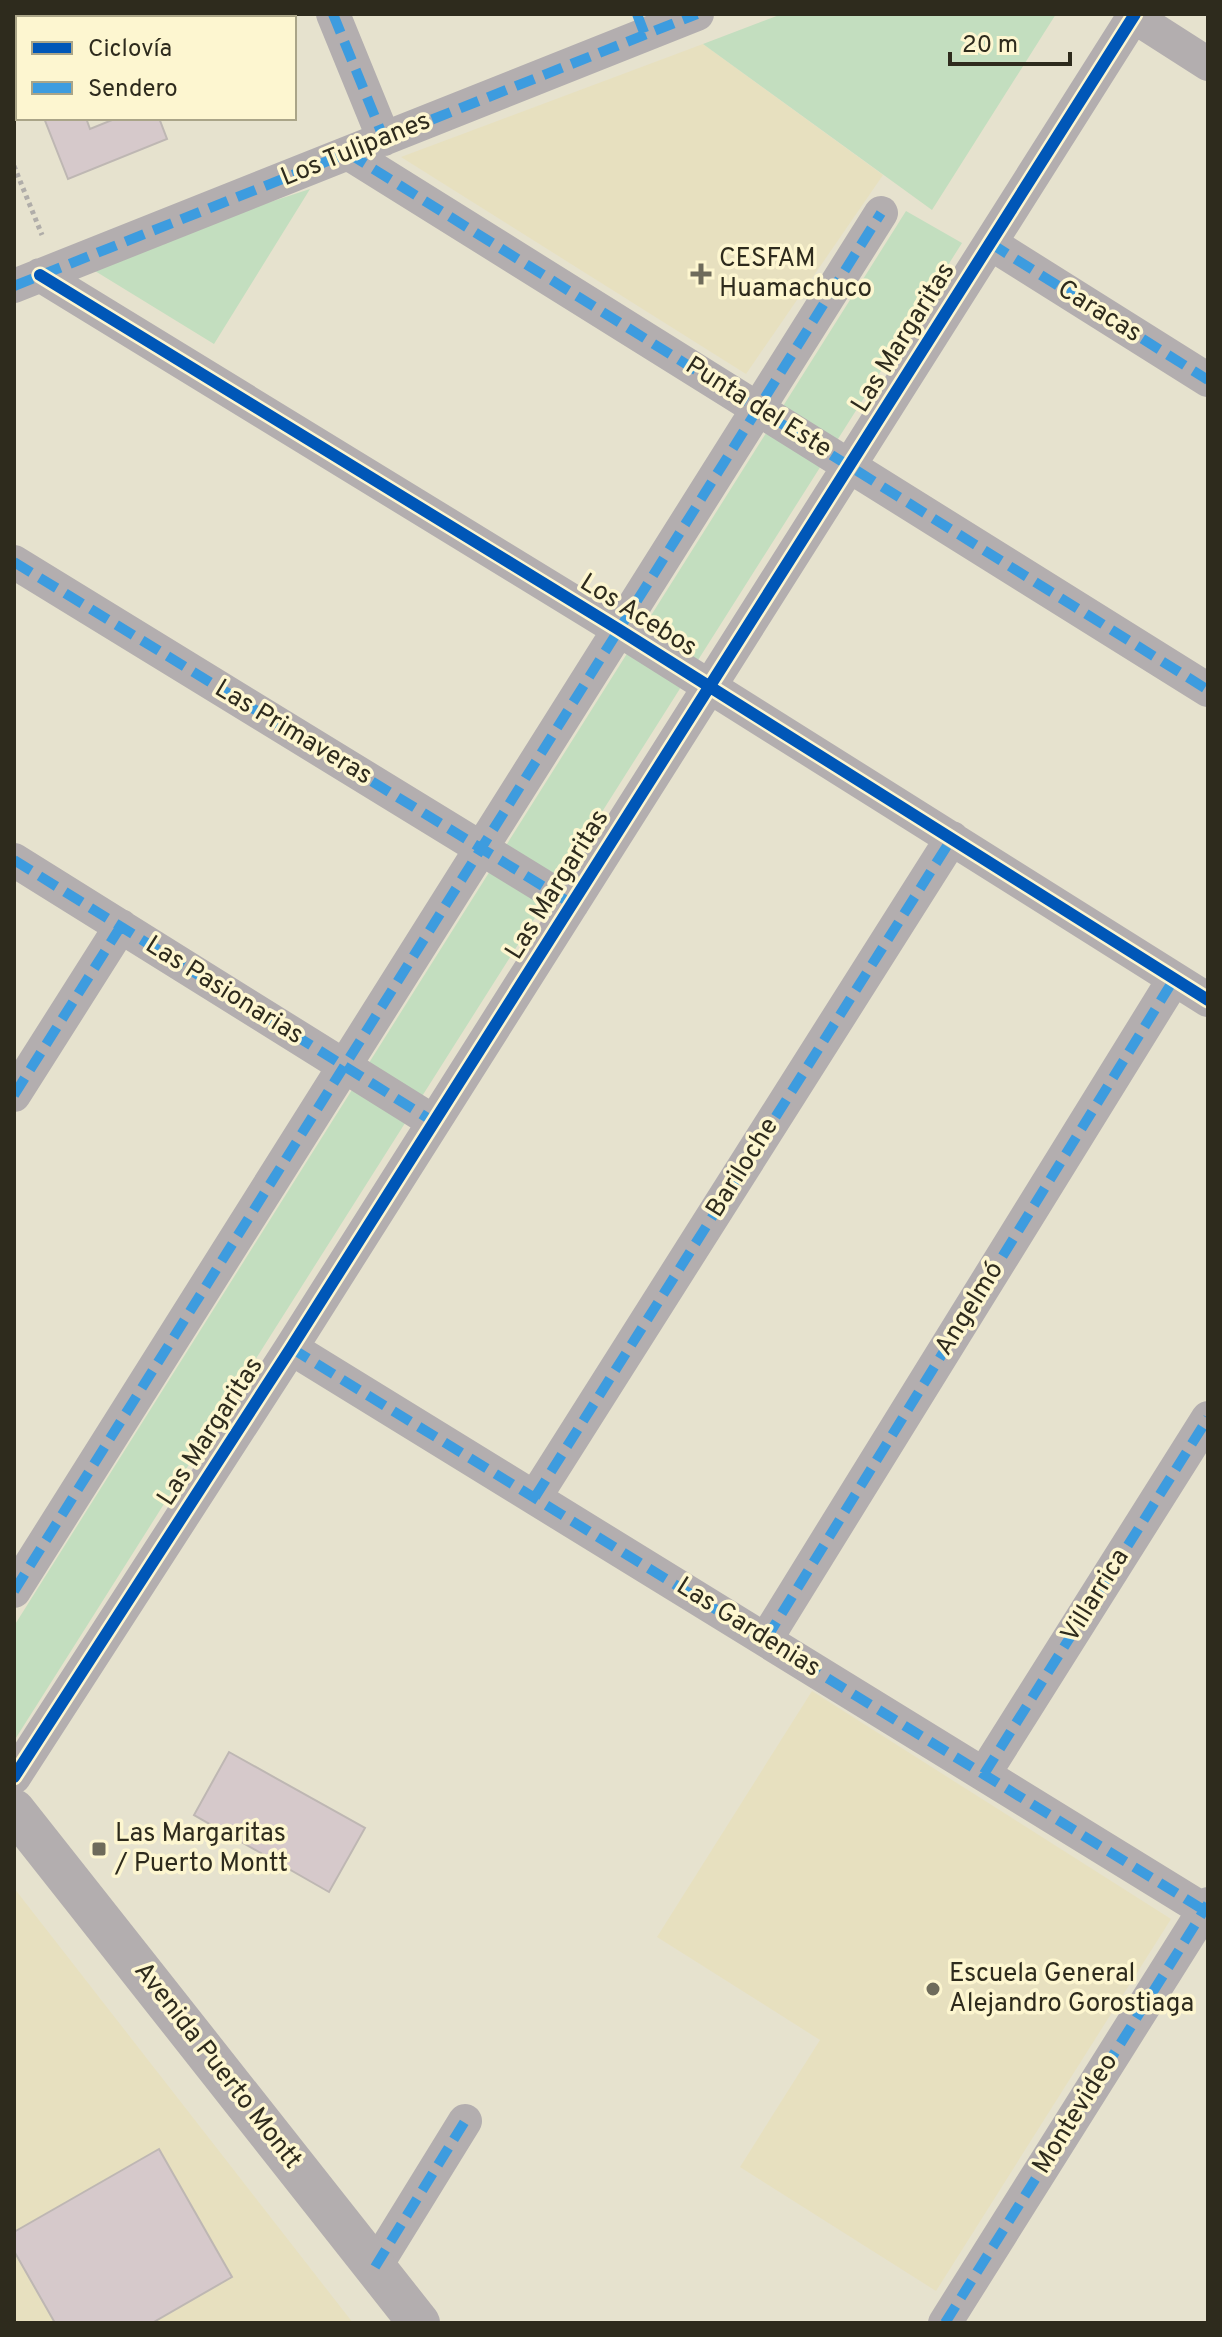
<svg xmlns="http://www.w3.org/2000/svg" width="1222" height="2337" font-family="Overpass,sans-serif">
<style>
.built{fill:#e7e0bf}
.green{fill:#c3debf}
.building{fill:#d6c9cb;stroke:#beb7b3;stroke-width:2}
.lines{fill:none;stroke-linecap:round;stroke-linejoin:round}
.path{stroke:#b0ada9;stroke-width:5;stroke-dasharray:4 4;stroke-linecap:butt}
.minor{stroke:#b3aeaf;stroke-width:34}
.tertiary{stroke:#b3aeaf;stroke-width:42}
.quiet{stroke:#3d9cdf;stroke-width:10;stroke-dasharray:20 10;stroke-linecap:butt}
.cycleway-casing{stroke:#fdf6d0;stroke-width:17}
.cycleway{stroke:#0057b8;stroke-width:12}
.poi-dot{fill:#6e6b5b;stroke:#fdf6d0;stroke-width:3}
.labels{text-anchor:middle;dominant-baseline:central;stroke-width:7;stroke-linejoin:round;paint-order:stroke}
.street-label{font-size:26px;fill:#2e2b1d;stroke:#fdf6d0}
.poi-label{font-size:26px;fill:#2e2b1d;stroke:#fdf6d0;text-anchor:start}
</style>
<rect width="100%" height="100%" fill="#e6e2ce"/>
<path class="built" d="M703,44l180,131 -137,199 -345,-217z
M812,1691l359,228 -235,372 -196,-124 80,-127 -163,-103z
M14,1888l339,435h-339z"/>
<path class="green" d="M782,14h274l-124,196 -229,-166z
M310,189l-96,155 -132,-81z
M906,211l56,32 -948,1498v-115z"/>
<path class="building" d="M188,14h73l1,4h-84z
M44,118h42l4,11 27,-11h42l8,21 -99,40z
M229,1752l136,76 -36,64 -135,-77z
M159,2149l73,128 -80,46h-97l-41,-72v-19z"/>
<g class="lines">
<path class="path" d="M14,166l28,69"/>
<path class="minor" d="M333,14l51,125
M1133,16l75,48
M348,153l860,537
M990,243l218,137
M40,275l578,354 590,371
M14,286l683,-272
M14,562l558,342
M14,860l420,262
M14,1095l107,-169
M291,1348l913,562
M535,1497l417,-659
M14,1591l867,-1378
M766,1639l408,-660
M984,1774l224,-356
M14,1777l277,-429 844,-1334
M375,2267l90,-146
M945,2323l263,-419"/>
<path class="tertiary" d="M14,1810l405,513"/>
<path class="quiet" d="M333,14l51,125
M637,14l8,21
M348,153l860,537
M990,243l218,137
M14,286l683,-272
M14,562l558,342
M14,860l420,262
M14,1095l107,-169
M291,1348l913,562
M535,1497l417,-659
M14,1591l867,-1378
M766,1639l408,-660
M984,1774l224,-356
M375,2267l90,-146
M945,2323l263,-419"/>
<defs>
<path id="cycleway" d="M40,275l578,354 590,371
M14,1777l277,-429 844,-1334"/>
</defs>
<use href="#cycleway" class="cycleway-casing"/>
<use href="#cycleway" class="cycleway"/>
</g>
<g class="poi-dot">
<path d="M697 262h8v8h8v8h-8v8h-8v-8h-8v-8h8z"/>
<rect x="91" y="1841" width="16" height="16" rx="4"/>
<circle cx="933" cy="1989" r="8"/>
</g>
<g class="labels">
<g class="street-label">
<text transform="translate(356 150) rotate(-22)">Los Tulipanes</text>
<text transform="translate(1099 312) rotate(32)">Caracas</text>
<text transform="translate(904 338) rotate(-58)">Las Margaritas</text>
<text transform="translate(758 408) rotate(32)">Punta del Este</text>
<text transform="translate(638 616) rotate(32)">Los Acebos</text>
<text transform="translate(293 733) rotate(31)">Las Primaveras</text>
<text transform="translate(558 885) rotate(-58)">Las Margaritas</text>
<text transform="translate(224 991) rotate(32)">Las Pasionarias</text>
<text transform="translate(743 1168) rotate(-58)">Bariloche</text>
<text transform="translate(970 1309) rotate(-58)">Angelmó</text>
<text transform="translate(211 1432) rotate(-57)">Las Margaritas</text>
<text transform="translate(1096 1596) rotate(-58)">Villarrica</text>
<text transform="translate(748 1628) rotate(32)">Las Gardenias</text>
<text transform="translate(217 2066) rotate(52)">Avenida Puerto Montt</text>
<text transform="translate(1076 2114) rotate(-58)">Montevideo</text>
</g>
<g class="poi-label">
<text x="719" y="259">CESFAM<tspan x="719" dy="30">Huamachuco</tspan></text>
<text x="115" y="1834">Las Margaritas<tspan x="115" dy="30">/ Puerto Montt</tspan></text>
<text x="949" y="1974">Escuela General<tspan x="949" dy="30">Alejandro Gorostiaga</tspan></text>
</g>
</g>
<rect width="1222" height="2337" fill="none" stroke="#2e2b1d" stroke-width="32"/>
<rect x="16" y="16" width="280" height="104" fill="#fdf6d0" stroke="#aaa588" stroke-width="2"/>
<rect x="32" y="42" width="40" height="12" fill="#0057b8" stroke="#aaa588" stroke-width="2"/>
<text x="88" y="56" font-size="24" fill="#2e2b1d">Ciclovía</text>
<rect x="32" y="82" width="40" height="12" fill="#3d9cdf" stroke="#aaa588" stroke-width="2"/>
<text x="88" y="96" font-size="24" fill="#2e2b1d">Sendero</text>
<path d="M950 52v12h120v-12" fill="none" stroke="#2e2b1d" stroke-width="4"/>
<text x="962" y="52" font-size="24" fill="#2e2b1d" stroke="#fdf6d0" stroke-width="6" paint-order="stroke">20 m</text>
</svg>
